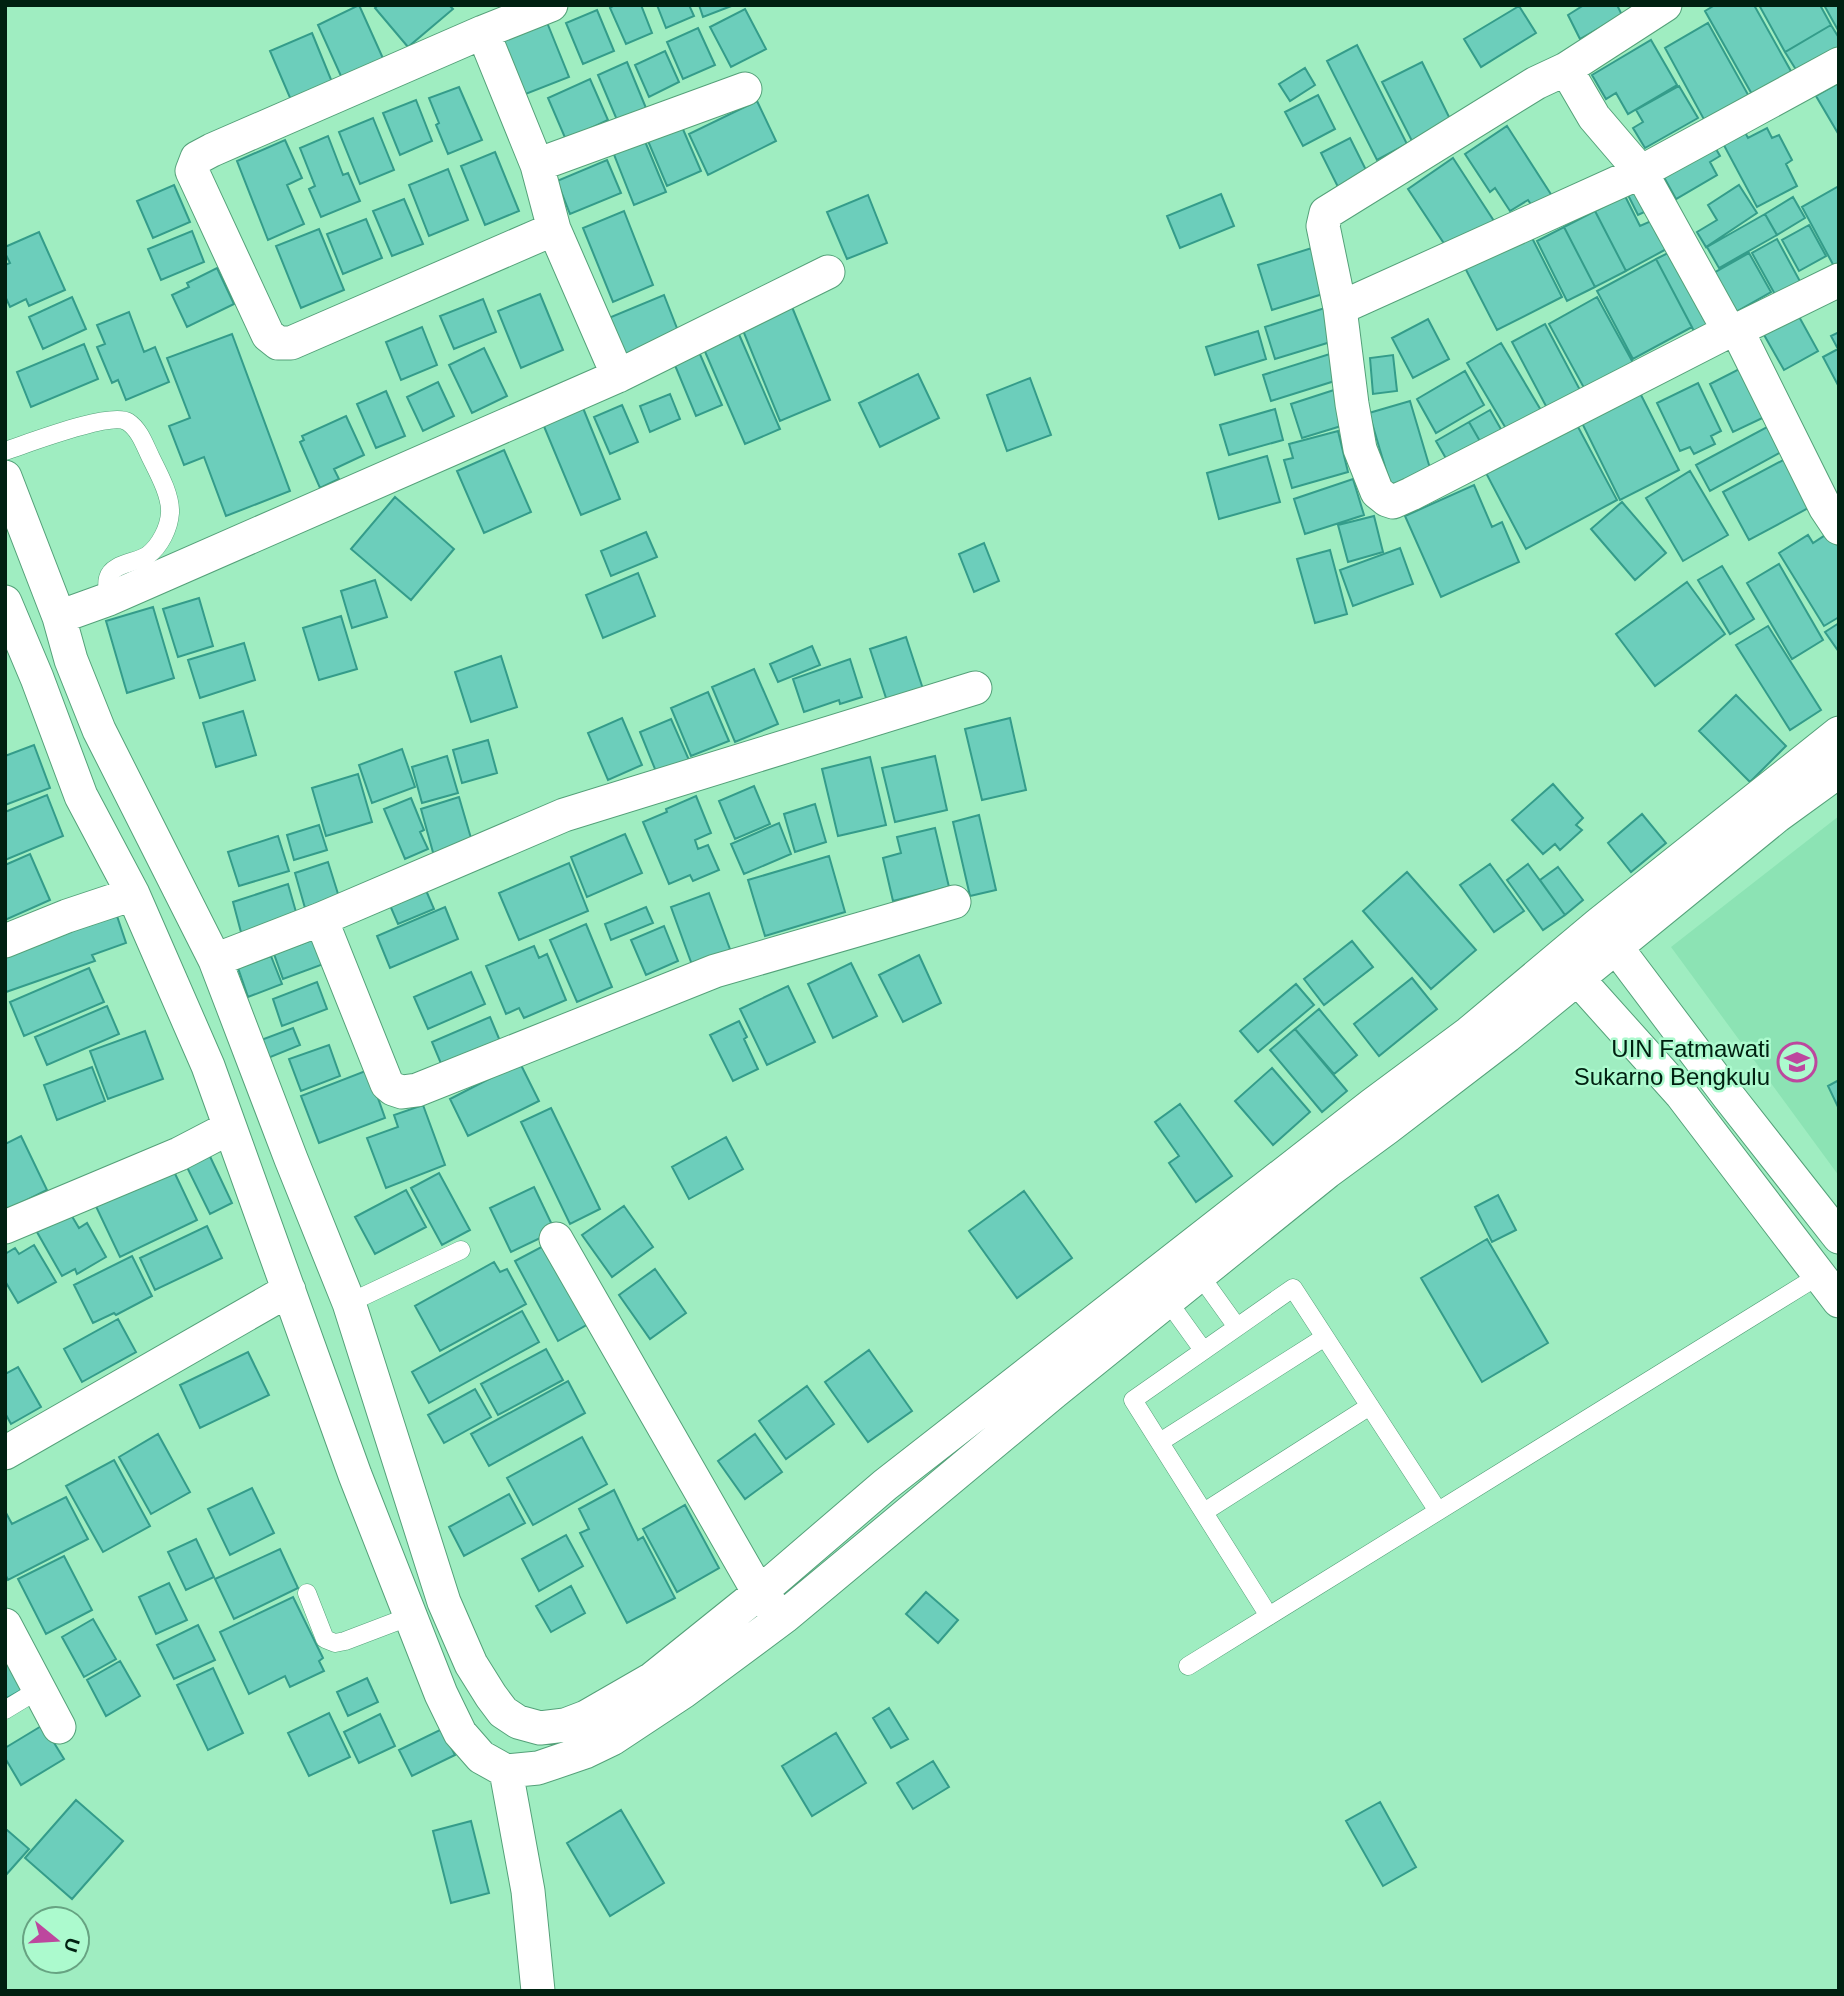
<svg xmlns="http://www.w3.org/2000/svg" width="1844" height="1996" font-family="Arial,sans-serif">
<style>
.built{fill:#8ce3b4}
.building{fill:#6ccebb;stroke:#349c8a;stroke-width:2}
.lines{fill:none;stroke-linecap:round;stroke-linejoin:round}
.lane-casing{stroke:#54a179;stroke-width:19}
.street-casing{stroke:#54a179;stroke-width:35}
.lane{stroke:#fff;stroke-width:18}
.street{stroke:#fff;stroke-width:33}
.labels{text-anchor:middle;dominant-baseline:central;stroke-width:5;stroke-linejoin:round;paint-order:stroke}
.poi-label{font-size:24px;fill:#002011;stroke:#acface;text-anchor:end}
</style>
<rect width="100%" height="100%" fill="#9fedc1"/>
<path class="built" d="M1839,816v360l-168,-229z"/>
<path class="building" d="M359,5l27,60 -41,20 -27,-60z
M378,5h71l4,4 -45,38 -33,-39z
M615,5h26l11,28 -26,11 -16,-36z
M657,5h32l5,11 -28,12z
M699,5h35l-31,12z
M1584,5h33l5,10 -42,24 -12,-24z
M1715,5h39l38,68 -39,23 -48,-85z
M1759,5h61l11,20 -46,27z
M1824,5h15v27z
M1519,6l17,27 -55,34 -17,-28z
M745,9l21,40 -35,18 -21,-40z
M597,10l17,41 -31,13 -17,-41z
M546,20l23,57 -46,18 -22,-56z
M1708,23l43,77 -44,25 -42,-77z
M1831,25l8,13v22l-36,21 -18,-29z
M698,28l17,37 -32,14 -16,-37z
M312,33l20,49 -41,18 -21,-49z
M1651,40l26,45 -49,29 -12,-21 -10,6 -14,-24z
M1357,45l50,99 -30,16 -50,-99z
M665,51l14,31 -30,15 -14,-32z
M627,62l19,46 -29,12 -19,-45z
M1422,62l31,63 -39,20 -32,-63z
M1305,68l10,17 -25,16 -11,-17z
M590,79l18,41 -42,20 -18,-42z
M1839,83v52l-23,-39z
M1679,86l19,32 -53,30 -12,-20 10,-6 -7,-12z
M459,87l23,53 -34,14 -12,-29 3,-2 -10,-25z
M1318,95l17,34 -32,17 -18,-34z
M416,100l16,41 -32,14 -17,-42z
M757,101l19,40 -68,34 -19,-41z
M373,118l21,52 -34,14 -21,-52z
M1741,125l7,13 19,-10 5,10 7,-3 13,25 -6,4 11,22 -40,21 -38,-71z
M1507,126l47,73 -18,13 -8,-12 -18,11 -15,-23 -5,4 -25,-38z
M682,127l19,44 -34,15 -19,-45z
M328,136l15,39 5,-2 12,28 -39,16 -12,-28 6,-3 -15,-38z
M1350,138l19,38 -29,15 -19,-38z
M644,139l22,53 -32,13 -21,-53z
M285,140l17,38 -15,7 17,39 -36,16 -31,-79z
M1712,142l8,14 -10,6 7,13 -41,24 -15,-27z
M495,152l24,59 -34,14 -24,-59z
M1453,158l41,63 -45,30 -41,-62z
M607,160l14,33 -51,21 -13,-33z
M448,169l20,51 -39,16 -20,-51z
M1640,182l13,26 -15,7 -13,-26z
M174,185l16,37 -37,16 -16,-37z
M1739,185l18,28 -51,34 -9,-15 20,-12 -9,-15z
M1839,186v82l-3,2 -34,-63z
M1221,194l13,32 -54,22 -13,-32z
M868,195l19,48 -40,16 -20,-47z
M1625,196l15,30 18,-8 14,28 -46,25 -31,-60z
M1793,197l12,21 -28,17 -12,-21z
M404,199l19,45 -31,12 -19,-45z
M624,211l29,74 -40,17 -30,-74z
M1595,211l31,60 -31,16 -31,-60z
M1765,214l12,21 -58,33 -12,-21z
M366,219l16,39 -39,16 -16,-40z
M1809,225l17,31 -27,15 -17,-31z
M1564,227l31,60 -28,14 -30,-60z
M319,229l25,61 -43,18 -25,-62z
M1528,230l34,67 -65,33 -34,-66z
M192,231l12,31 -43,18 -13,-31z
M39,232l26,58 -36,16 -3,-7 -16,8 -5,-11v-31l5,-2 -5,-10v-6z
M1777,239l25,46 -25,13 -25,-45z
M1315,247l14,45 -57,18 -14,-45z
M1678,248l40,75 -22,12 -40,-76z
M1749,253l22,39 -37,21 -22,-39z
M1656,259l36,68 -59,32 -36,-68z
M217,268l17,36 -47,23 -15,-32 17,-8 -2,-4z
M540,294l23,56 -42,18 -23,-57z
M664,295l16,41 -65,26 -16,-40z
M72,297l14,32 -43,20 -14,-32z
M1597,297l40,73 -48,27 -40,-73z
M483,299l13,33 -42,17 -14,-33z
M792,307l38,93 -50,21 -38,-93z
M1328,307l9,33 -62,19 -10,-32z
M129,312l15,40 11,-5 14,35 -43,18 -8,-20 -6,3 -15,-36 8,-3 -8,-19z
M1797,313l21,38 -34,19 -21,-37z
M1428,319l21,40 -36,19 -21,-40z
M1545,324l35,66 -33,18 -35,-66z
M422,327l15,38 -36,15 -15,-38z
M1258,331l8,28 -51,16 -9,-28z
M738,332l42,97 -35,15 -42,-97z
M1839,332v55l-16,-30 15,-8 -7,-13z
M232,334l58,157 -64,25 -22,-59 -20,8 -15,-39 21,-8 -23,-60z
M1501,343l44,74 -34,20 -44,-74z
M84,344l14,35 -67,28 -14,-35z
M484,348l23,48 -35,17 -23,-48z
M699,352l23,53 -26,11 -22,-53z
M1333,353l8,26 -70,22 -8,-26z
M1393,355l4,36 -24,3 -3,-36z
M1749,364l24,49 -40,19 -23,-48z
M1465,371l19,34 -48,28 -19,-34z
M918,374l21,44 -59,29 -21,-44z
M1030,378l21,57 -44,16 -20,-56z
M438,382l16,34 -31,15 -16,-34z
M1698,383l23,48 -10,5 4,8 -21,10 -4,-7 -10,4 -23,-48z
M1340,388l11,35 -49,15 -11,-34z
M386,391l19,45 -29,12 -19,-44z
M1639,391l40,79 -59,30 -39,-79z
M670,394l10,25 -30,13 -10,-26z
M1410,401l22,74 -41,12 -22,-74z
M622,405l16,37 -28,12 -16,-37z
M583,408l37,91 -39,16 -38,-91z
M1275,409l8,31 -54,15 -9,-30z
M1490,410l16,28 -21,12 -16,-28z
M346,416l18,39 -30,14 5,10 -19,9 -20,-46 4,-2 -2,-4z
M1469,422l16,28 -33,19 -16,-28z
M1577,425l40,75 -91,49 -40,-76z
M1767,427l14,25 -71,39 -14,-26z
M1338,431l10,41 -56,16 -8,-28 9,-2 -4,-14z
M504,450l27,62 -47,21 -27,-62z
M1267,456l13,46 -61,17 -12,-46z
M1787,458l25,48 -63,34 -26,-48z
M1690,471l38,64 -45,26 -37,-63z
M1353,479l11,36 -59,19 -11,-35z
M1474,485l18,42 10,-5 17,40 -78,35 -36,-81z
M395,497l59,52 -43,51 -60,-51z
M1622,502l44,51 -31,27 -44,-51z
M1374,516l9,36 -35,10 -10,-37z
M646,532l11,25 -46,19 -10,-25z
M1830,532l9,15v70l-15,9 -45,-73 29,-18 5,8z
M984,543l15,38 -25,11 -15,-38z
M1400,548l13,36 -60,22 -13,-36z
M1330,550l17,64 -32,9 -18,-64z
M1779,564l44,76 -31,19 -45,-76z
M1722,566l32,53 -24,15 -32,-54z
M638,573l17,43 -52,22 -17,-43z
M375,580l12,37 -35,11 -11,-37z
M1687,582l38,52 -70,52 -39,-52z
M199,598l14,48 -35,11 -15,-48z
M153,607l21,71 -47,15 -21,-72z
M341,616l16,53 -38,11 -16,-52z
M1839,623v29l-14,-20z
M1768,626l53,84 -31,20 -54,-85z
M906,637l17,52 -36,12 -17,-52z
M244,643l11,37 -55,18 -12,-38z
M812,646l8,19 -42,17 -8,-18z
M501,656l16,51 -46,15 -16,-50z
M850,659l12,38 -22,7 -1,-4 -35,12 -11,-33z
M754,669l24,55 -43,18 -23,-55z
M708,692l21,49 -38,15 -20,-48z
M1736,695l50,51 -36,36 -51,-51z
M243,711l13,44 -40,12 -13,-44z
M622,718l20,47 -34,15 -20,-47z
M1010,718l16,72 -44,10 -17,-71z
M671,719l18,41 -32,14 -17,-42z
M488,740l9,33 -35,10 -9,-33z
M34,745l16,43 -45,17v-49z
M402,749l13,38 -43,16 -13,-38z
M447,756l11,37 -36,10 -10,-36z
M935,756l12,54 -52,12 -13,-54z
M870,757l16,68 -48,11 -16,-67z
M358,774l14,48 -46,14 -14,-48z
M1553,784l30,34 -7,7 6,5 -22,20 -5,-6 -12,10 -31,-34z
M754,786l16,38 -35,15 -16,-38z
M47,795l16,41 -58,24v-48z
M696,796l15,37 -16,7 3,9 10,-4 11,25 -26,11 -3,-6 -21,9 -26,-62 24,-10 -1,-3z
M459,797l14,48 -39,11 -13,-47z
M411,798l13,32 -4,2 8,17 -23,10 -21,-50z
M815,804l11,38 -31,10 -11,-38z
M1642,814l24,29 -35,29 -23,-29z
M979,815l17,75 -26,6 -17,-74z
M779,823l12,31 -47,20 -13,-30z
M319,825l8,25 -33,10 -7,-25z
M935,828l14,59 -56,14 -10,-43 18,-5 -4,-16z
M625,834l17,39 -55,24 -16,-40z
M278,836l11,35 -50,15 -11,-34z
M30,854l20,46 -45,20v-55z
M829,856l16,56 -80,24 -17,-56z
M328,862l11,35 -34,11 -10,-35z
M569,863l19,48 -69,29 -20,-47z
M1490,864l34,47 -30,21 -34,-47z
M1528,864l37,51 -22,15 -36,-50z
M1558,867l25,33 -18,15 -25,-35z
M1407,872l69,78 -45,39 -68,-78z
M288,884l10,35 -56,17 -9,-34z
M425,888l9,21 -36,15 -9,-21z
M709,893l25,67 -39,13 -24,-66z
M114,907l12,36 -34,12 3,6 -89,31 -1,-42z
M445,907l13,32 -68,29 -13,-32z
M646,907l7,16 -42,17 -6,-16z
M586,924l26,63 -35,15 -27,-62z
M664,926l14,35 -32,14 -15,-35z
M320,937l9,25 -46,17 -9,-25z
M1352,941l21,26 -49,38 -20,-26z
M534,946l5,12 8,-4 19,46 -42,18 -5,-10 -13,6 -20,-48z
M919,955l22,48 -38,19 -24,-47z
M271,956l11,28 -34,13 -10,-29z
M851,963l26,53 -44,22 -25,-54z
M89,968l15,34 -80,34 -14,-34z
M471,972l14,32 -57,25 -14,-32z
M1412,978l25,31 -58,47 -25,-32z
M317,982l10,27 -45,17 -9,-27z
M1296,984l18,21 -56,47 -18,-21z
M788,986l27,56 -48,23 -27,-56z
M107,1006l12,28 -72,31 -12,-28z
M1319,1009l38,46 -23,19 -39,-45z
M490,1017l10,24 -58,25 -10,-24z
M739,1021l8,16 -3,2 14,30 -25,12 -23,-46z
M293,1028l7,17 -32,13 -7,-18z
M1295,1029l52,62 -25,21 -52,-62z
M145,1031l18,48 -55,20 -18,-48z
M329,1045l11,31 -39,15 -12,-32z
M520,1063l19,38 -71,35 -18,-37z
M92,1067l13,34 -48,19 -13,-35z
M1272,1068l38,44 -37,33 -38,-44z
M368,1070l17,48 -66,25 -18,-47z
M1839,1080v29l-11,-23z
M1180,1104l52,72 -36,26 -27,-39 10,-7 -24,-34z
M423,1105l22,60 -59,23 -19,-50 31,-11 -4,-12z
M551,1108l49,101 -30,15 -49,-102z
M21,1136l26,54 -42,21v-67z
M726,1137l17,32 -54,30 -17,-32z
M206,1148l26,55 -22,11 -27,-55z
M169,1161l28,59 -77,37 -28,-59z
M439,1173l31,57 -28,15 -31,-57z
M534,1187l21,44 -44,21 -21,-44z
M406,1190l20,37 -51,27 -20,-37z
M1024,1191l48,67 -55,40 -48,-67z
M1498,1195l18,35 -24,12 -17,-35z
M624,1206l29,41 -41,30 -30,-42z
M70,1213l9,15 8,-5 19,34 -29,17 -2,-5 -13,7 -25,-44z
M207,1226l15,32 -67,32 -15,-32z
M1487,1239l61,104 -66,39 -61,-104z
M547,1244l43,79 -32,18 -43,-80z
M34,1245l22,37 -38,21 -13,-22v-27l10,-6 4,6z
M132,1256l20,40 -36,19 -2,-2 -21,10 -19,-38z
M494,1262l6,10 7,-3 19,35 -86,47 -25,-45z
M655,1269l31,44 -36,26 -31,-44z
M522,1311l17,31 -110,61 -17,-31z
M118,1319l18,33 -54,30 -18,-33z
M546,1349l17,31 -65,35 -17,-31z
M869,1350l43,61 -44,31 -43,-60z
M248,1352l21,43 -69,33 -20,-43z
M18,1367l23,40 -30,17 -6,-11v-39z
M568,1381l17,32 -96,53 -18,-32z
M807,1386l27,38 -48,35 -27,-38z
M475,1389l16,28 -47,26 -16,-28z
M158,1434l32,58 -39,22 -32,-57z
M755,1434l27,38 -37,27 -27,-38z
M582,1437l25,47 -74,41 -26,-47z
M114,1460l36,66 -47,26 -37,-66z
M252,1488l22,45 -44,22 -22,-46z
M614,1490l24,50 5,-3 32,61 -48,25 -47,-90 9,-4 -10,-20z
M509,1494l16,29 -61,33 -15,-29z
M66,1497l22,42 -80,41 -3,-6v-63l7,13z
M685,1505l34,63 -42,24 -34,-63z
M566,1535l17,31 -44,25 -17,-32z
M196,1539l18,38 -28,13 -18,-38z
M280,1549l18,39 -64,31 -19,-40z
M64,1556l28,54 -46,24 -28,-55z
M169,1583l18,37 -31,14 -17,-37z
M571,1586l14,27 -34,19 -15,-26z
M926,1592l32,28 -20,23 -32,-29z
M293,1597l30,61 -4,3 5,10 -34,16 -5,-11 -36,18 -29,-62z
M93,1619l23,40 -32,18 -22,-40z
M198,1625l17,35 -41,19 -17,-34z
M5,1642l25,43 -25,14z
M120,1661l20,35 -34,20 -19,-36z
M213,1668l30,65 -35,17 -31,-65z
M367,1678l11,24 -30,14 -11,-24z
M889,1708l19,31 -17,9 -18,-30z
M329,1713l21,44 -41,19 -21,-43z
M380,1714l15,32 -36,17 -15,-31z
M43,1725l21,34 -43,26 -16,-27v-10z
M442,1729l13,26 -43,21 -13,-26z
M836,1733l30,50 -54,33 -30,-50z
M933,1761l16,26 -36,22 -16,-26z
M76,1800l47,41 -51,58 -47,-41z
M1380,1802l36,65 -33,19 -37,-65z
M621,1810l43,73 -54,33 -43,-73z
M471,1821l18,72 -38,10 -18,-72z
M7,1830l22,19 -24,27v-44z"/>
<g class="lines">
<defs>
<path id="lane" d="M5,451c22,-7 106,-40 123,-29 12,8 17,24 23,36 8,16 20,38 19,55 -1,15 -10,33 -22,42 -11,8 -36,8 -40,23 -2,7 0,15 1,21
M1199,1274l38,53
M1167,1300l36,50
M349,1303l112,-53
M1160,1442l165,-105
M1204,1512l166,-106
M307,1593l18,46 10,4 10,-2 71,-27
M1269,1616l-136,-216 160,-112 145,223
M1188,1666l630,-390
M5,1710l33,-20"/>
<path id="street" d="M551,5l-68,27 -271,118 -15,8 -5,13 76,164 10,8h13l263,-114
M1665,5l-99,64 -30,14 -210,130 -3,13 17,82 12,96 8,45 17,43 10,8 6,2 18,-8 318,-163 8,-1 102,-50
M483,32l54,133 17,64 64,147
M1566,69l28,48 47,55 88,159
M537,165l208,-76
M1340,308l301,-136 198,-108
M1737,330l88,177 14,21
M5,477l54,140 12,43 28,70 116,230 76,199 58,144 95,299 27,62 20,32 12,16 15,10 22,6 25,-3 21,-8 66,-38 107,-86 126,-108 487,-380 97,-72 130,-109 240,-191
M5,602l32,76 44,118 52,98 75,172 147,409 86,219 19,39 21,24 25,14 32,-3 47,-16 27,-13 71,-47 101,-75 270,-225 273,-220 60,-44 120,-92 270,-220 62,-45
M59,617l50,-18 509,-223 210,-104
M321,919l66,165 6,5 9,3 15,-2 298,-119 239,-69
M1604,931l125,166 110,140
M5,941l62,-25 66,-22
M215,960l106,-41 243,-104 411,-127
M1577,978l104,116 158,207
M5,1227l174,-73 50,-26
M556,1239l203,354 15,15
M5,1453l284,-163
M5,1625l54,102
M506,1771l22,120 10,100"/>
</defs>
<use href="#lane" class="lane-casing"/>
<use href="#street" class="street-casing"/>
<use href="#lane" class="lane"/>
<use href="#street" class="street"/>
</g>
<defs>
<symbol id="university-ring" viewBox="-11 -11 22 22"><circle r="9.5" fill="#acface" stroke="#bd479e" stroke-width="1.5"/><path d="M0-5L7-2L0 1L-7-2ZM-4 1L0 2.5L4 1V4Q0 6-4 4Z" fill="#bd479e"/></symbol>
</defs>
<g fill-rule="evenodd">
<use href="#university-ring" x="1775" y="1040" width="44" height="44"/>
</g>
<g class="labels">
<g class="poi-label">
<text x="1770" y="1048">UIN Fatmawati<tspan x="1770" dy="28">Sukarno Bengkulu</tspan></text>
</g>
</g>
<rect width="1844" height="1996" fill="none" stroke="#002011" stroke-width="14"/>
<g transform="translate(56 1940) rotate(108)"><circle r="33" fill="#acface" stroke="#67a382" stroke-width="2"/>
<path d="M0-5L12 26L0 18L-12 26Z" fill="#bd479e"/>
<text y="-10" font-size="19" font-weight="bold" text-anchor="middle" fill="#002011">U</text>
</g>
</svg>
